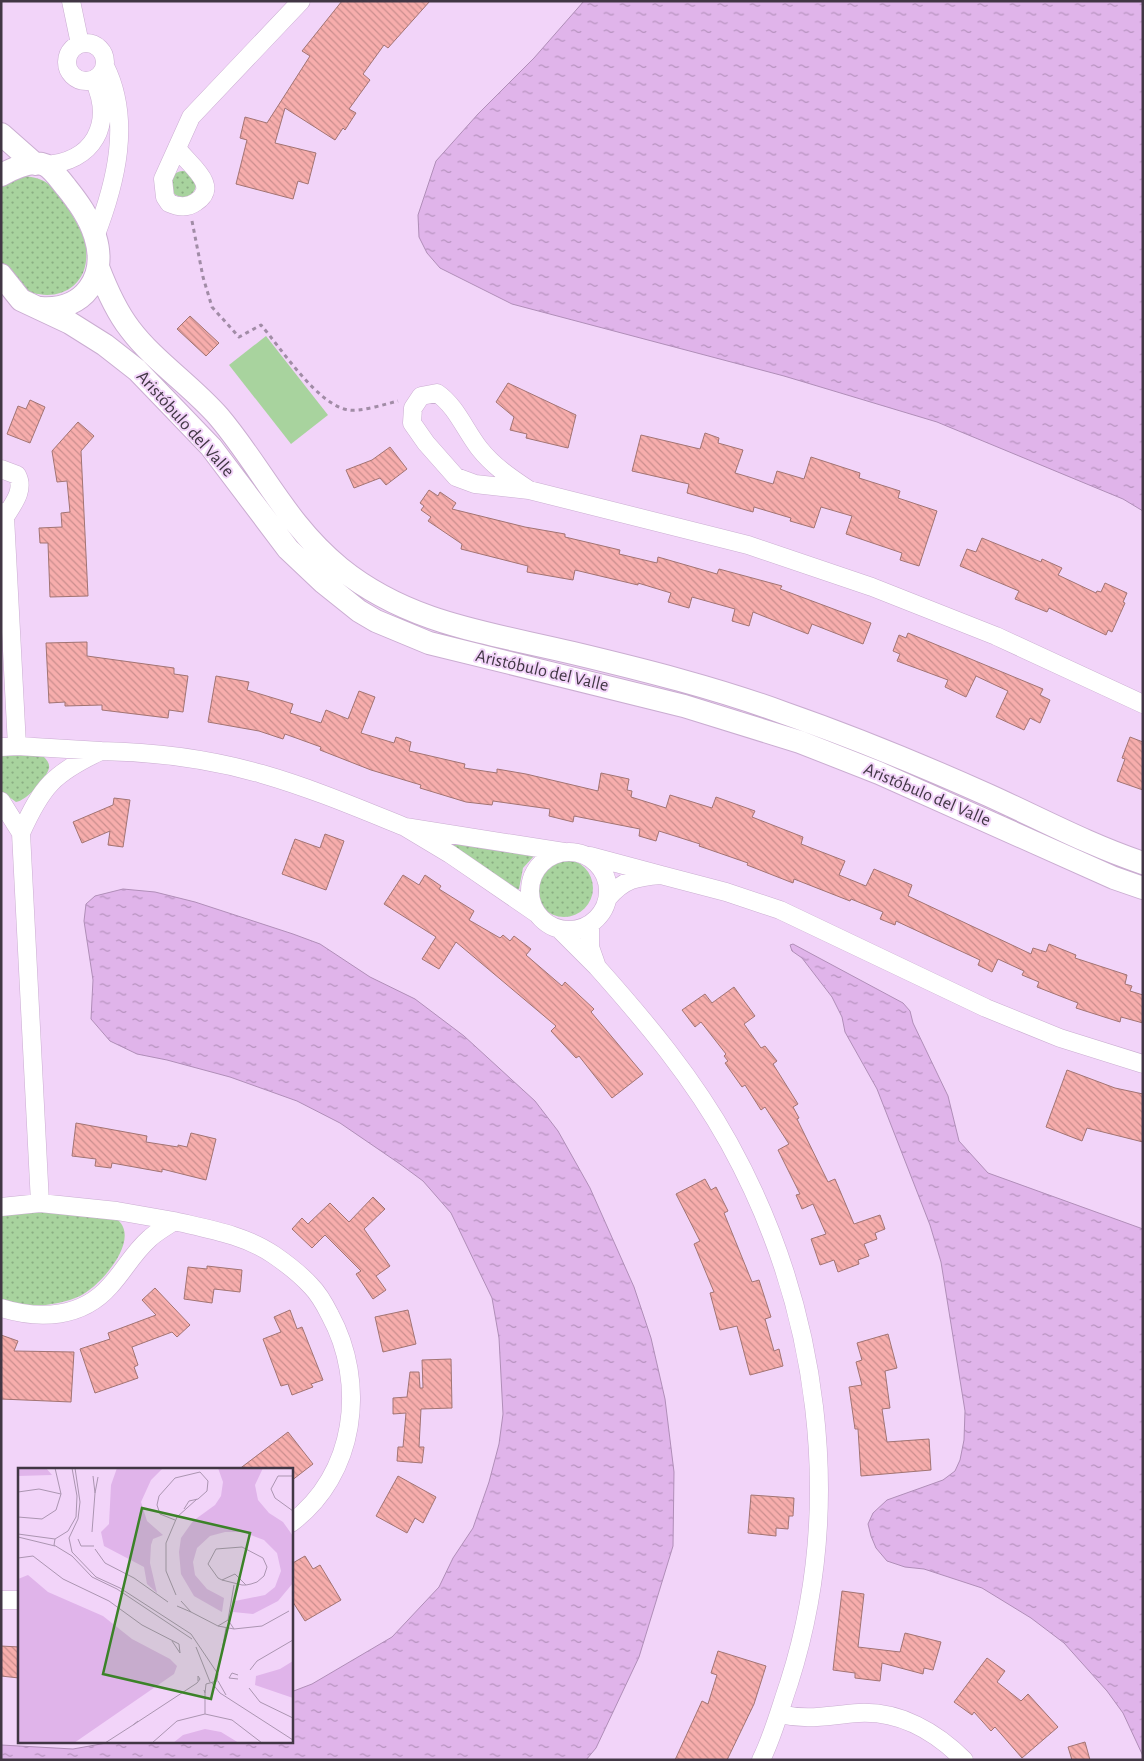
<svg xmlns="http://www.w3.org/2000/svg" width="1144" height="1761" font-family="'Alegreya Sans',sans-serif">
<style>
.grass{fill:url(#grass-dots)}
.park{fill:#a8d39e}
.water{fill:url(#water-ripples);stroke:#b08eb8}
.building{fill:url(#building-back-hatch);stroke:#a27473}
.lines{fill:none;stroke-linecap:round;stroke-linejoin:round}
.minor-casing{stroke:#caadd1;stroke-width:19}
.tertiary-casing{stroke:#caadd1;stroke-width:24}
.path{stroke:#a18ca6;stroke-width:3;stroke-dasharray:4 4;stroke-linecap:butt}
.minor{stroke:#fff;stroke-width:18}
.tertiary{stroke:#fff;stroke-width:22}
.labels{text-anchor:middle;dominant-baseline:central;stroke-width:4;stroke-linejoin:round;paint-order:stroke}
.street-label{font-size:18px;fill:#413644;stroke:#f2d4f9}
.inset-road{fill:none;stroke:#ab95b1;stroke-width:1}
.view{fill:#3b8228;fill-opacity:0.15;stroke:#3b8228;stroke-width:2.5}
.inset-edge{fill:none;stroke:#413644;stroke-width:2.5}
</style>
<defs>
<pattern id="grass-dots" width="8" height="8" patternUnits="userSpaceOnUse" patternTransform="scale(1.25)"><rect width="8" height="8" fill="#a8d39e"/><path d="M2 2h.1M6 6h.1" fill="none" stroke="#8aac82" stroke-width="1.8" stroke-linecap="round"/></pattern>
<pattern id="water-ripples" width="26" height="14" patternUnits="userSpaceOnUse" patternTransform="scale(1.25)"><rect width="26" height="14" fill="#e0b4ea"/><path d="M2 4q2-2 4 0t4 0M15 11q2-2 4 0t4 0" fill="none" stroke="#b793bf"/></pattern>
<pattern id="building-back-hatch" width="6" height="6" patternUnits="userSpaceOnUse" patternTransform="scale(1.25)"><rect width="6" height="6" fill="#f7adac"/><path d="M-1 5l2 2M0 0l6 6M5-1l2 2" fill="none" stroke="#ca8e8e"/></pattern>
</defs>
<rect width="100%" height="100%" fill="#f2d4f9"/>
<path class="grass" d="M170 184a13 13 0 1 1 26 0a13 13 0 1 1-26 0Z
M23,176c23,1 35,13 46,33 6,12 15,24 17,38 7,61 -72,62 -85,13 -1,-6 0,-13 0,-19 0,-19 0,-38 0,-57z
M41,754c4,4 9,8 8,14 -2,10 -23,33 -33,34l-15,-11v-35z
M439,838l96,17 -12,13 -4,21 -5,2z
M535 888a29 29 0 1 1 58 0a29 29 0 1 1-58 0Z
M70,1210c13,2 37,0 48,10 23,21 -19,67 -38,76 -21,10 -59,14 -79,3v-84z"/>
<path class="park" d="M266,336l62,79 -37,29 -62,-79z"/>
<path class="water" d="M584,1h559v510l-20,-12 -186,-77 -153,-46 -272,-72 -72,-36 -13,-15 -8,-16 -1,-22 18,-54 42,-47 56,-56z
M123,889l32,3 40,10 98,32 27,10 50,33 45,22 49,37 71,65 23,30 32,57 44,99 17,51 14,61 9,73 -1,74 -34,111 -43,91 -10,12h-585v-15l72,4 39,-7h179v-50l21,-8 80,-47 47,-50 14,-29 20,-30 16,-46 10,-38 4,-30 -4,-76 -7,-40 -41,-85 -28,-32 -23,-17 -60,-41 -43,-22 -67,-24 -63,-17 -30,-6 -27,-13 -19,-22 2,-39 -9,-59 2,-17 9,-8z
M793,944l110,59 7,8 3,12 35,73 11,45 29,32 155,56v527l-20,-43 -16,-22 -43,-48 -33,-25 -49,-30 -58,-19 -19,-2 -18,-6 -11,-13 -5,-12 -3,-12 5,-11 14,-13 56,-20 12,-9 5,-11 4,-20 1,-29 -24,-149 -11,-37 -53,-136 -32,-57 -3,-15 -10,-20 -30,-39 -10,-7 -2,-6z"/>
<path class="building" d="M342,1h88l-42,47 -4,-3 -21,29 7,6 -21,29 7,4 -11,17 -2,-2 -8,12 -50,-32 -10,35 41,10 -8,31 -10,-3 -5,18 -57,-15 11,-44 -7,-2 5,-21 22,6 43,-67 -8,-5z
M190,316l29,27 -13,13 -29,-27z
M508,383l68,32 -8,33 -42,-10 1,-4 -17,-4 4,-13 -18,-15z
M30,400l15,7 -15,36 -23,-9 11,-28 8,3z
M78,422l16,14 -13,15 7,145 -38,1 -2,-54h-8l-1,-15 23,-1 -1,-14 9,-1 -3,-31 -10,1 -5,-31z
M705,433l14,5 -1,5 25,7 -8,23 38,11 4,-13 27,8 7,-22 49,16 -1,5 41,13 -2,7 39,13 -18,55 -19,-6 2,-7 -56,-19 6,-18 -31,-9 -7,21 -24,-7 1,-3 -37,-11 -1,5 -66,-19 2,-9 -57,-13 9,-36 59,14z
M390,447l17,22 -21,16 -6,-7 -26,10 -8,-18 26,-10z
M429,490l9,6 2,-4 16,11 -4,6 73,18 40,7v3l55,13 -1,4 38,9 1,-6 59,17 2,-5 63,17 -2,3 91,34 -8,21 -51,-20 -4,10 -55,-22 -4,14 -17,-5 3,-12 -43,-12 -3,11 -21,-6 3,-9 -33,-10v2l-63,-15 -2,10 -46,-8 1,-6 -67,-17 1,-5 -34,-23 3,-4 -10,-7 3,-4 -4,-3z
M982,538l59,24 1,-3 20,9 -4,7 38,18 1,-2 4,1 4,-9 22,10 -4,9 2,1 -13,29 -4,-2 -2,5 -57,-27 -2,4 -32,-13 4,-8 -59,-25 7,-17 9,3z
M908,633l135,56 -3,6 10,5 -10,23 -10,-5 -6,12 -28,-13 12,-26 -32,-15 -10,21 -21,-10 3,-7 -51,-19 3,-7 -7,-3 6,-16 7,3z
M87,642v14l87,12v6l14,2 -5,36 -14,-2 -1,8 -66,-8v-5l-37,1v-4l-16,1 -3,-60z
M216,676l33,6 -2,8 46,14 -3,9 31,10 5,-13 22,9 11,-28 16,6 -14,36 33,10 2,-6 15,5 -2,9 56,13 -1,4 33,5v-4l29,5 72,17 3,-18 28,6 -2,11 5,1 -1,6 35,11 4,-13 42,13 4,-11 39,14 -3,6 51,20 -2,7 44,17 -6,14 27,11 8,-17 38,16 -4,11 123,58 2,-6 13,4 3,-8 27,11 -1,3 52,17 -2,9 7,2 -2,5 13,4v28l-22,-6 -1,5 -44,-14 2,-5 -41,-16 2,-5 -17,-7 2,-4 -26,-12 -6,13 -14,-7 2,-5 -84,-39 -1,4 -15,-6 3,-7 -32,-13 -1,2 -56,-22 -1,4 -46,-18 1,-2 -49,-17 1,-2 -41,-13 -3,10 -17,-5 1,-7 -66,-13 -1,6 -24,-6 1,-7 -57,-8 -1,4 -26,-3 -46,-14 1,-3 -50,-15 -51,-20 1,-3 -36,-13 -2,5 -24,-8 -51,-9z
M1130,737l13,5v48l-26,-9 8,-22 -3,-1z
M114,798l16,2 -7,47 -15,-2 2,-14 -28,12 -9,-21 40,-17z
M325,834l19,7 -18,49 -44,-16 13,-35 25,9z
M403,875l16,10 6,-10 16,11 -2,3 35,22 -5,9 31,18 3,-3 7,6 4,-5 17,13 -5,6 36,31 3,-4 29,27 -3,3 52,62 -31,24 -33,-42 -3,2 -25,-27 5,-5 -100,-84 -17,27 -17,-10 14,-22 -52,-33z
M734,987l21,29 -11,8 17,24 4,-2 12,15 -4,3 25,40 -5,3 6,11 -2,1 31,63 7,-3 19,45 26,-9 5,14 -10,4 2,6 -13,5 5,12 -11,4 1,4 -21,8 -4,-12 -14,5 -9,-26 15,-5 -13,-30 -11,5 -6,-14 4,-1 -22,-44 11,-6 -24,-37 -4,3 -16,-25 -3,2 -17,-24 3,-2 -4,-5 2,-2 -25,-32 -6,5 -13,-17 23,-16 7,9z
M1067,1070l48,18 28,6v48l-56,-14 -5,13 -36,-14z
M76,1123l71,13 -1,6 32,5v-2l9,2 4,-14 25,6 -10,41 -44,-11v3l-50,-9 -1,5 -16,-2 1,-7 -24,-3z
M705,1179l6,11 5,-3 12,24 -4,2 28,69 7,-2 12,37 -6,2 9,32 5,-2 4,17 -33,9 -13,-49 -17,4 -10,-37 4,-1 -20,-48 6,-3 -24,-47z
M373,1197l12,12 -21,20 26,37 -14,10 10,14 -13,9 -17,-25 5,-3 -36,-36 -13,13 -20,-19 10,-11 6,6 22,-21 19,19z
M207,1266l35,4 -2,22 -26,-3 -2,14 -28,-4 4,-32 19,2z
M155,1288l35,37 -13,12 -5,-5 -40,15 6,18 -4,2 4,11 -43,15 -15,-44 30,-10 -2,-6 48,-18 -14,-15z
M290,1310l7,19 5,-2 21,53 -12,4 2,3 -21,8 -4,-11 -7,2 -18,-47 18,-7 -7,-15z
M408,1310l8,34 -33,8 -8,-35z
M888,1334l9,34 -12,3 5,37 -8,1 5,33 42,-3 2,31 -70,6 -3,-47h-3l-6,-42 13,-2 -6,-23 6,-2 -5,-17z
M1,1335l17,6 -4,10 60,1 -3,50 -70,-3z
M451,1359l1,49 -31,1 -2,38h5l-2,16 -25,-2 1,-14h5l3,-34 -13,1v-16l14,-1 3,-25h9l1,16h3l-1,-28z
M288,1432l25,32 -22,17v-11h-53z
M398,1476l38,21 -13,26 -8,-5 -8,15 -31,-17z
M751,1495l43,3 -1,18h-4l-1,13 -12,-1v8l-28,-3z
M305,1556l8,13 7,-4 21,35 -36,21 -14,-22v-35z
M842,1591l22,3 -6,53 42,5 5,-19 36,9 -8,28 -9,-2 -1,6 -41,-11 -2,18 -25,-3v-5l-22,-3z
M1,1646l18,1v31l-18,-2z
M718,1651l48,15 -12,38 -27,56h-52l27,-59 6,3 9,-29 -6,-2z
M987,1658l18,13 -8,11 24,19 7,-7 30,33 -36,31 -27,-31 -4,4 -17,-19 -2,3 -18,-13z
M1085,1742l5,18h-18l-4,-13z"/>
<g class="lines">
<defs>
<path id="minor" d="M71,1l9,43
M67 62a19 19 0 1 1 38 0a19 19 0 1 1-38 0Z
M177,148c9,15 45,37 19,54 -8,6 -18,5 -27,1l-4,-6 -2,-18 28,-62 110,-116
M44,165c50,-3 70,-41 50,-85
M95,237c21,-54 37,-117 10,-171
M1,469l16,6c8,15 -4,29 -12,42l-4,-5
M529,490c-18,-12 -36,-24 -50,-42 -14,-18 -23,-42 -42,-55l-16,3 -8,12 -1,15 14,20 30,34 19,7 54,6 219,55 124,42 124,49 147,68
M5,517l12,229
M1,747l16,-1 84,5c-47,22 -59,35 -80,82
M101,751c54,1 109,8 161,23 49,14 96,34 143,53
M1,801l20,32 19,370
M530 891a39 39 0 1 1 78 0a39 39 0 1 1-78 0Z
M590,856l71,19c-25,2 -37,4 -53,23
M661,875l65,17 54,18 206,98 74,30 83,26
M536,913l-86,-59 -45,-27 159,25
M559,929l38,38 -7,-20v-23
M597,967c49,55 96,111 132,176 90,163 117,362 60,540 -9,26 -16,53 -28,77
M1,1207l39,-4 77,8 57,10
M1,1308c39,12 81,10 109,-22 14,-15 23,-33 39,-47 7,-7 17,-12 25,-18 34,8 71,14 100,34 13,9 27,20 37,31 8,8 14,19 19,29 37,68 26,160 -39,208
M1,1600h18
M779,1714c31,7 49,1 80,-1 41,-2 77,19 105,47"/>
<path id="tertiary" d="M1,134l34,30
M1,175c11,-6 31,-16 44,-10 8,4 15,15 21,22 12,15 23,30 29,49 13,41 -11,75 -54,72
M98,267c8,21 18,44 32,62 24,32 62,57 89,88 43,51 67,107 121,151 69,56 150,65 233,85 71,17 143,35 211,60 69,24 137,52 204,82 51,23 101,50 155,68
M1,275l20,25 49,23 35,22 32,25 74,77 77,102 36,34 35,28 17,10 53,22 255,63 116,36 79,31 235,105 29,10"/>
</defs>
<use href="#minor" class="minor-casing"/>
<use href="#tertiary" class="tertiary-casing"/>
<path class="path" d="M192,221l11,56 9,30 27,30 22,-12c20,23 57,81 88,85 11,2 37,-6 49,-9"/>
<use href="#minor" class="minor"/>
<use href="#tertiary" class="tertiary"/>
</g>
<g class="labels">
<g class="street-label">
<text transform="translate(185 424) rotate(48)">Aristóbulo del Valle</text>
<text transform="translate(542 671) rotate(13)">Aristóbulo del Valle</text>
<text transform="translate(927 795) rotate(23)">Aristóbulo del Valle</text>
</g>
</g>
<g transform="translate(18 1468)">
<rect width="275" height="275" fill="#f2d4f9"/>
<path d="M0,0h28l6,7 -34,1zM99,0h46l-12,12 -10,22 6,19 16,14 -10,4 -2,6 -1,18 7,30 -10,-9 -3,-17 -40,-21 -3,-14 8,-8 2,-39zM200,0h45l-8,17 3,15 11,13 14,9 10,14v47l-15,18 -25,13 -20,-2 2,-11 30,-6 10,-8 6,-16 -4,-18 -13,-13 -21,-8h-18l-15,4 -13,12 -4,14 2,13 12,14 17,9 -2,14 -28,-16 -13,-22 -2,-22 2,-14 12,-17 22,-16 6,-9 2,-14zM10,107l20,17 55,24 29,23 38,20 7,7 -3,8 -100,69h-56v-164zM275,193v37l-38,-13 1,-9 24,-7zM187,261l16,3 18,11h-66l10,-8z" fill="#e0b4ea"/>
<path class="inset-road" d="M54,0l5,28 -1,21 -8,14 -13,8 -1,6 18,11 20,21 25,12 75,50M57,0l5,34 -2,17 -9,19 3,14 24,25 24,11 71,46 27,40 -1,7 -11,3 -1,9 -1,-3M75,8l2,17 3,-16M275,8h-15l-7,13 4,9 18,13M0,24l21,-3 22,5M0,49l24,2 14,-9 5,-16 -6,-26M157,52l-15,-6 -3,-9 2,-9 16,-18 25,-6 8,9 -1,10 -9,8 -9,2 -5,8M74,64l3,-39M0,66l37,5M0,69l37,9M60,71l3,7h13M77,81l10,14 29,15 34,24M0,90l15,-2 30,23 46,22 33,24 37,19 1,9 -8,-12M204,112l20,5h4l5,-1 6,-2 7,-6 3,-9 -4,-9 -21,-11 -26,2 -8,15 10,14 4,2 13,-6 11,11M158,127l-10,-24v-28l11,-26 20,-18M159,138l14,6 -10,-11M173,144l27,14M210,152l-10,6 16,3 -6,-9 6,-35M216,161l28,-3 27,-15M178,179l14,35M204,182l4,-22M232,202l7,-9 36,-21M220,211l-9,-1 3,-5 6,2M200,213l8,14M194,215l8,10 73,47M231,220l11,14 33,16M187,225v21M120,253l-5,4 61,-40 3,-2 3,-4 -2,-3v5M87,275l28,-18M134,275l25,-22 28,-7 27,6 30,23"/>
<path class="view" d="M124,40l108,25 -39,166 -108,-25z"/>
<rect width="275" height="275" class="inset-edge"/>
</g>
<rect width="1144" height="1761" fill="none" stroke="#413644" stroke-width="5"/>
</svg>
